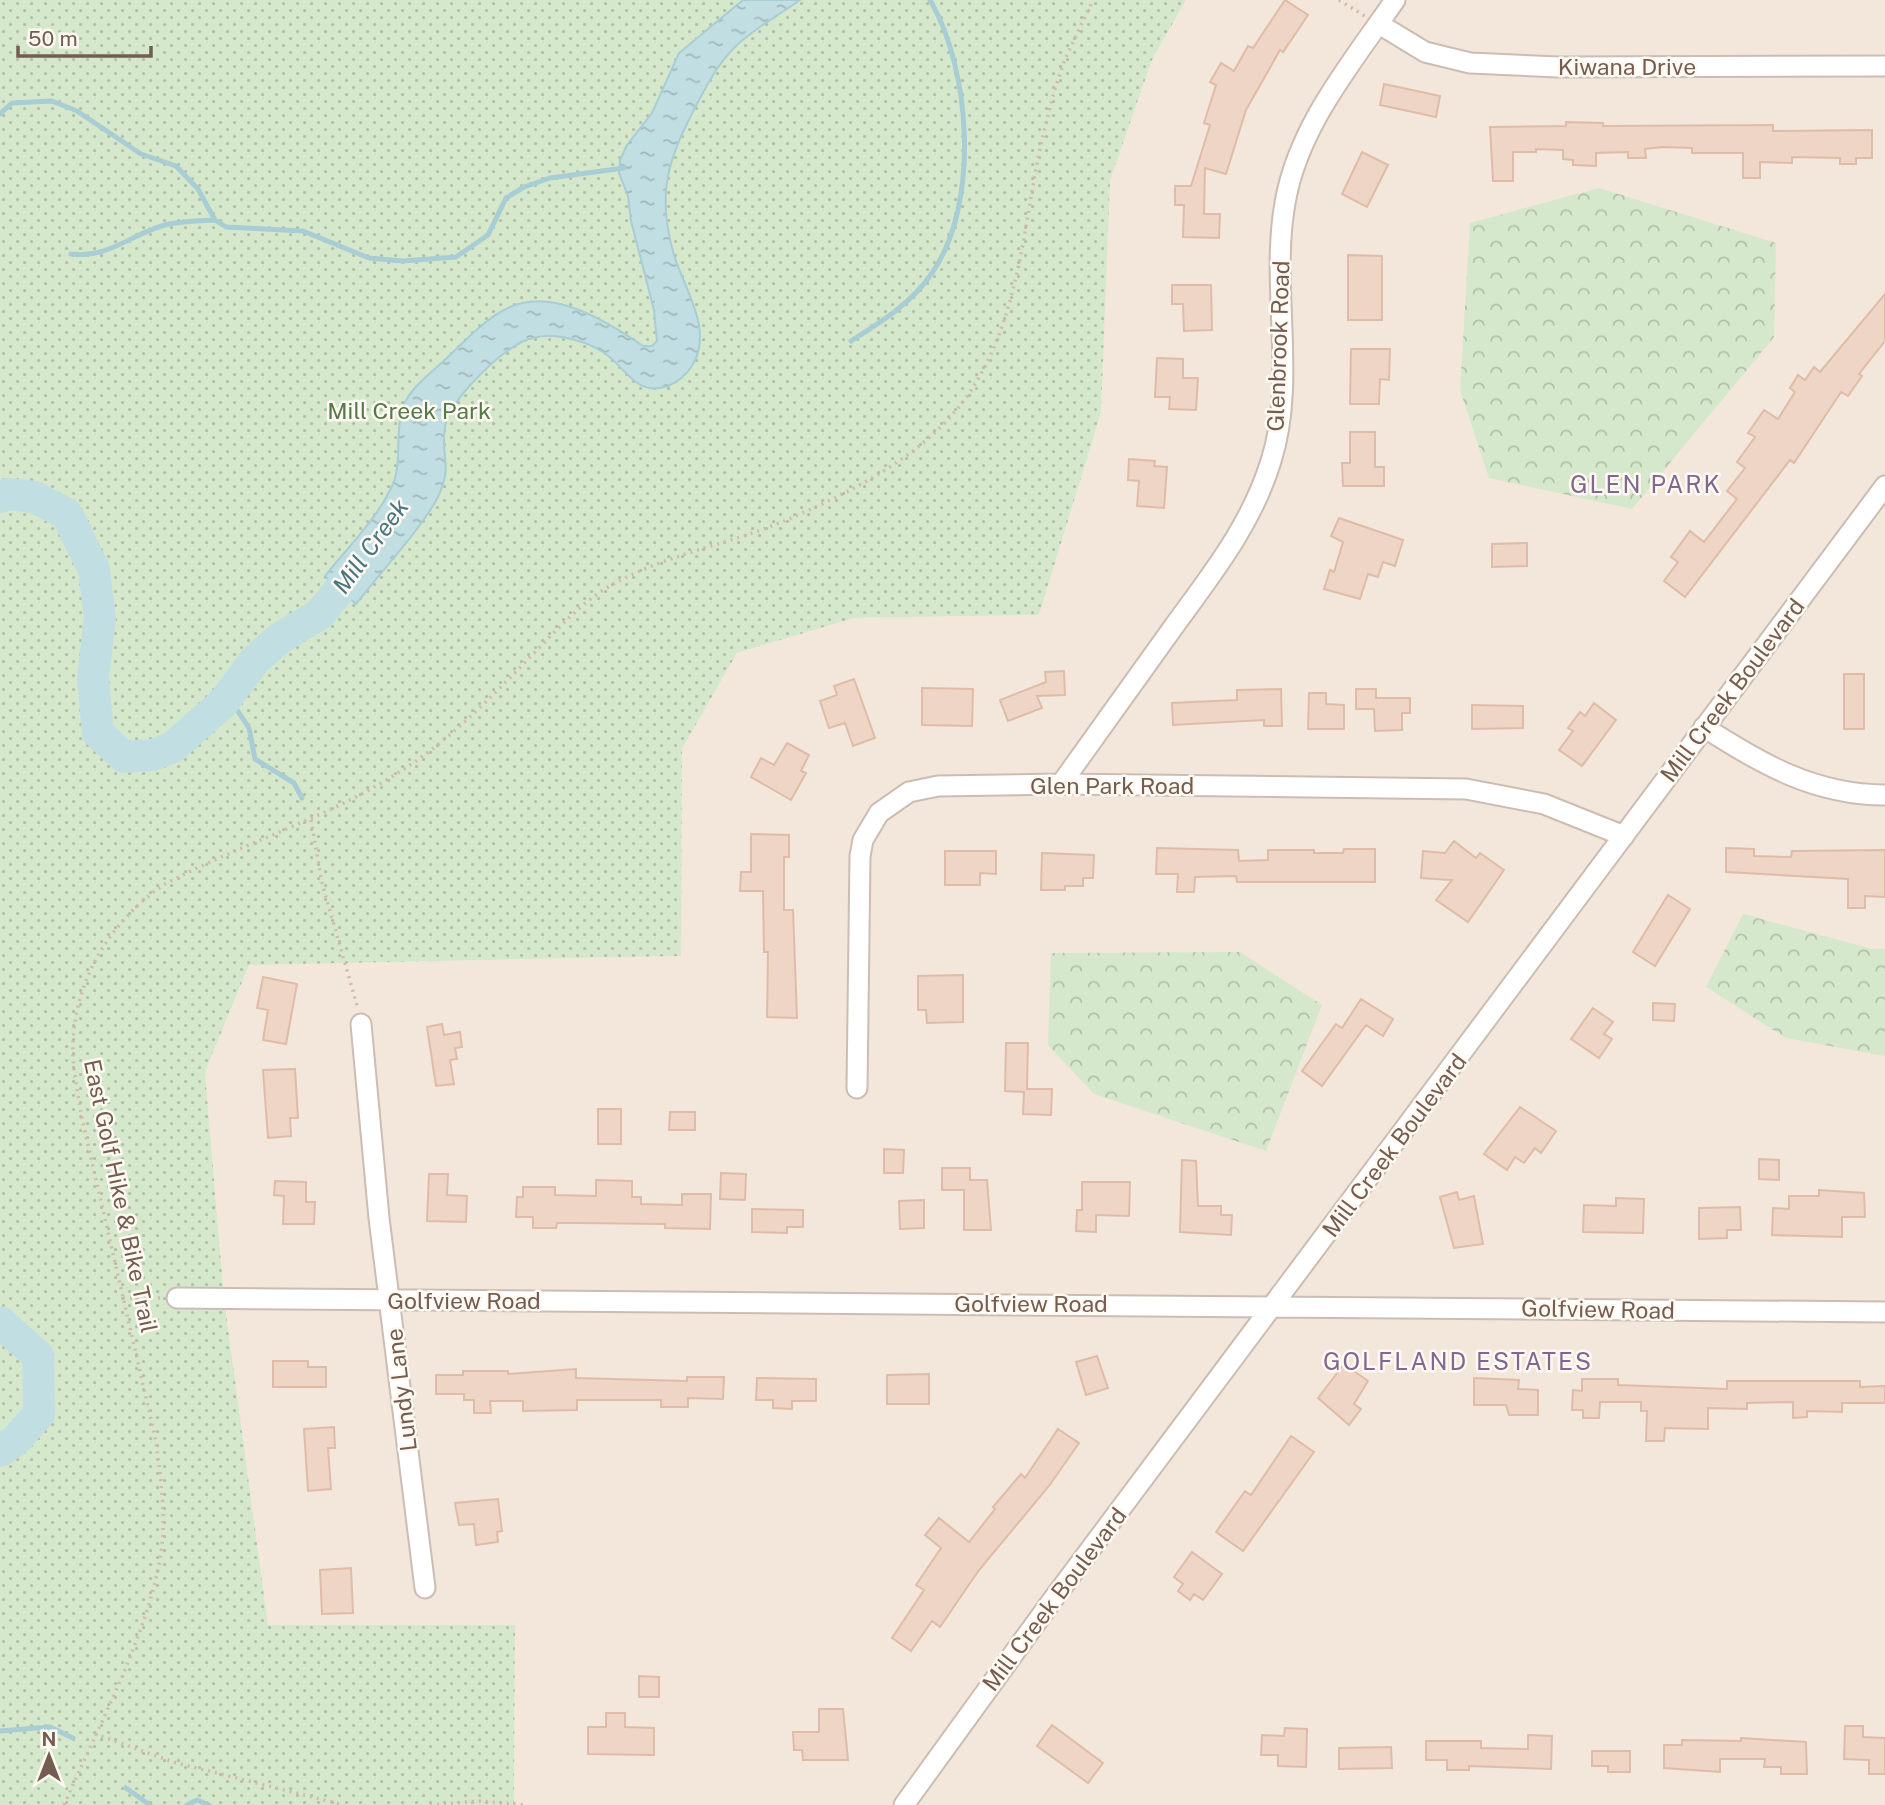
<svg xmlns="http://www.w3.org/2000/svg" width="1885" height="1805" font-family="'Public Sans',sans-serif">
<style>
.residential{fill:#f2e7da}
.forest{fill:url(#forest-crowns)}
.park{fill:url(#park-dots)}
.water{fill:url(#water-ripples);stroke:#a8cdd4;stroke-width:2}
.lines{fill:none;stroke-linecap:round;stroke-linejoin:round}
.stream{stroke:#a8cdd4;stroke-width:5}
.river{stroke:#c1dee3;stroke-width:32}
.building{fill:#eed5c6;stroke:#dfbca7;stroke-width:2}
.minor-casing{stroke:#ccbdb2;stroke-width:23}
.path{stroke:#d3b9a8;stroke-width:3.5;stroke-dasharray:2 5;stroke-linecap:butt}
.minor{stroke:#fff;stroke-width:19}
.labels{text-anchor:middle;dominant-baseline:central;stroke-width:5;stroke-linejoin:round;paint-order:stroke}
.street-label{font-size:23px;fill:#745d50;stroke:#fef9f2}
.park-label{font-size:23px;fill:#577849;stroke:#fef9f2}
.neighbourhood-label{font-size:24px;letter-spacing:2px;fill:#82688f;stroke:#fef9f2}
.water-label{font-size:24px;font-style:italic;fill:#48757e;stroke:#fef9f2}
</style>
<defs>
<pattern id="forest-crowns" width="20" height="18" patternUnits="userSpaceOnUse" patternTransform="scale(1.75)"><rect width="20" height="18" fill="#d6e8cb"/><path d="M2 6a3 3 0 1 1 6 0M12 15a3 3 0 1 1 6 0" fill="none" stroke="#b2bfa7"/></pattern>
<pattern id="park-dots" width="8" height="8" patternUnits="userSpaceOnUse" patternTransform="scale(1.75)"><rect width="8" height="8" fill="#d6e8cb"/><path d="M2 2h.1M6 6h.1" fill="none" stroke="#b2bfa7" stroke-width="1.8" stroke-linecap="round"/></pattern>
<pattern id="water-ripples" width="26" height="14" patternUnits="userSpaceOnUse" patternTransform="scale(1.75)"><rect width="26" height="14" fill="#c1dee3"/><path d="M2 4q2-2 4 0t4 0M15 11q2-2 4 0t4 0" fill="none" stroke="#a1b7ba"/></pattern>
</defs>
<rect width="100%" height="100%" fill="#fbf5eb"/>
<path class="residential" d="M1186,0h699v1805h-1371l1,-180 -247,1 -44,-328 -19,-226 44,-107 431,-9 2,-207 55,-96 117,-35 185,-3 62,-202 8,-233 43,-120z"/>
<path class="forest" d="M1599,188l177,55 -2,94 -142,172 -143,-31 -29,-88 10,-167z
M1743,914l129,35h13v107l-99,-18 -80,-51z
M1240,952l82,53 -56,146 -172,-57 -46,-49 3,-92z"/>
<path class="park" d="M0,0h1186l-34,60 -42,120 -9,233 -62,202 -185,3 -117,35 -55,96 -1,207 -432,9 -44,107 19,226 44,327h247l-1,180h-514z"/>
<path class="water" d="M743,0h57c-21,15 -47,29 -65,47 -17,17 -27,36 -38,57 -29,55 -41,89 -23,151 11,36 40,75 18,111 -6,9 -14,16 -24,20 -33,11 -42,-19 -65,-34 -23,-14 -57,-22 -81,-10 -24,12 -72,57 -77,85 -5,29 9,38 -8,72 -17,31 -58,75 -81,105l-31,-28c22,-28 52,-57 67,-90 11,-24 2,-53 11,-79 7,-20 31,-36 46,-51 18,-17 35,-36 57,-47 44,-24 102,13 137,37h9l5,-5 -3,-31 -23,-89 -3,-25 -9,-23 1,-13 7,-15 25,-32 27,-60z"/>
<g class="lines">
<path class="stream" d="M0,114l12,-11 40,-2 25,10 64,43 35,12 22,23 17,31 11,7 77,4 66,27 34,3 53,-4 32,-22 18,-37 18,-11 26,-9 74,-10
M71,254c37,5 60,-20 94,-29 16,-4 34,-4 50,-5
M851,341c30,-19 61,-38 81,-68 48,-69 39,-203 -2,-273
M228,696l21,32 6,31 39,24 8,15
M0,1731l50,-4 23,11
M126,1788l24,17
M187,1805l10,-5 12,5"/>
<path class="river" d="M0,497l8,-3 26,3 33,17 27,56 6,47 -7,61 5,55 26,24 29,-2 20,-8 50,-44 32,-43 25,-22 40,-24 47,-59
M0,1322l38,34 1,58 -24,27 -15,10"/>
</g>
<path class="building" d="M1285,0l23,15 -25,37 -3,-2 -34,60 -20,64 -21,-6 -1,46h16l-1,24 -36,-1 1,-32h-9v-19h16l19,-61 -6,-2 12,-38 -6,-3 11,-19 13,8 14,-25 5,2z
M1384,84l56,12 -4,21 -56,-12z
M1566,122l37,1v3l170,-1v6l99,-1v28h-16v6h-16v-6l-48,-1v6l-32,-1v16h-17v-25h-51v-5l-30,-1 -17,2 1,9h-18v-6l-32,1v13l-23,-1v-5l-10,-1v-9l-27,-1v3h-23v29h-20l-3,-54 76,-1z
M1362,152l26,13 -21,42 -25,-13z
M1348,255l34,1v64h-34z
M1172,285h39l1,45 -28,1 -1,-27h-11z
M1885,294v47l-26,33 3,2 -14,20 -7,-4 -47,71 -4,-3 -105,137 -21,-16 14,-19 -7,-5 19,-26 14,11 33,-43 -10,-8 18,-23 -8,-6 18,-25 -7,-4 16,-23 14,9 17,-27 -5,-4 8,-13 7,5 9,-13 6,5z
M1351,349h39l-1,31 -9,-1 -1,25h-29z
M1157,358l26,1v19h15l-2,32 -27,-1 1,-12h-15z
M1350,432h25v35h9v19h-41l-1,-23h8z
M1129,459l26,2 -1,5 13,1 -3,41 -27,-2 2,-25 -11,-1z
M1339,518l64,22 -8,26 -12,-4 -5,15 -10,-3 -8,25 -36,-10 6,-19 4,2 9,-30 -12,-6z
M1527,543v23l-35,1v-23z
M1064,671l1,24 -28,1 5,12 -34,13 -8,-21 46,-18 -1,-10z
M1844,674h20v55h-20z
M854,679l21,59 -22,8 -8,-23 -16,5 -9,-27 17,-6 -3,-9z
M922,688l51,1 -1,37 -50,-1z
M1281,689l1,37h-18v-6l-91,5 -1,-22 65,-3v-10z
M1356,689h20v9h34v15h-8v17l-27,1 -1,-22h-18z
M1309,693h17v11l18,1v24h-36z
M1594,703l22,17 -34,46 -23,-16 14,-19 -5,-3 12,-16 5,4z
M1472,705l51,1v22l-51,1z
M787,743l22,12 -8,16 5,2 -15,27 -40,-23 10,-19 13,7z
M751,834l38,1v22h-5v53h9l4,108 -30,-1 1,-65h-4l-1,-61h-23l1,-19h10z
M1454,841l22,17 4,-5 24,17 -36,52 -32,-22 16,-20 -31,-2 2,-27 22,2z
M1157,848l81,2 1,11 29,-1v-10h46v3h29l1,-4h31v33h-138l-1,-6 -41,1 -1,15h-17l1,-18h-22z
M1726,848l28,1v7l37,1 1,-6 93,-1v47l-20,-1v12h-17v-29l-122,-7z
M945,851h51v23l-16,-1v12h-35z
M1042,853l52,2 -1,23h-10v8h-18v4h-24z
M1668,895l22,14 -35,57 -22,-14z
M963,975v47l-36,1 -1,-13h-8v-34z
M263,977l34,7 -11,60 -23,-4 5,-30 -11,-2z
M1361,999l32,20 -10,17 -17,-11 -44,61 -20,-15 34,-47 6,4z
M1653,1003l22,1 -1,17 -21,-1z
M1593,1008l20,14 -9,12 8,5 -13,19 -28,-19z
M442,1024l2,11 16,-3 2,15 -7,1 2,11 -7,1 4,24 -18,2 -9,-59z
M1006,1043h22l-1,46h25l-1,26 -28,-1 1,-22 -19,-1z
M295,1069l3,49h-8l1,18 -23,2 -5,-68z
M1520,1107l36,24 -15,22 -6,-5 -11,15 -9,-6 -8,13 -23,-16z
M598,1109h23v35h-23z
M670,1112h25v18h-26z
M884,1149l20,1 -1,23h-19z
M1759,1159l20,1v20l-20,-1z
M1182,1160l14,1 2,45h23v9h11l-1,20 -51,-3z
M942,1168h28v12h17l4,50h-27v-40h-22z
M721,1173l25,1 -1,26 -25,-1z
M429,1174h19l-1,21 20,1 -1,26 -39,-1z
M596,1180l36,1v16h9v7l41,1v-11h29l-1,35 -45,-1v-4l-87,-1h-21l-1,5h-23v-11h-17l1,-20h6v-10h32v8l41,1z
M275,1181l31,1v20h9l-1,22h-31l1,-28 -10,-1z
M1082,1182h48l-1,34 -33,-1v17l-20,-1 1,-21h5z
M1819,1190l45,3 1,24h-23v20l-70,-2 1,-27 16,1v-13h30z
M1457,1192l2,8 15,-4 9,48 -29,4 -14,-51z
M1616,1198l28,1 -1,34 -60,-1 1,-27 32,1z
M924,1200v28l-24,1 -1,-28z
M1740,1207l1,23h-14v8l-28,1v-31z
M752,1209l51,1v17h-16v6l-35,-1z
M1097,1356l11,32 -22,7 -10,-33z
M273,1361h35v6h18v20h-53z
M1344,1364l24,17 -14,23 7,5 -12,16 -31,-27z
M576,1369v9l111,3v-4h37l-1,22 -35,-1v9h-27v-7h-84v10l-54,1v-10h-33l1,12h-17v-13h-10v-6h-28v-19h27v-4h45v3z
M929,1374v30h-42v-29z
M757,1378l59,1v22h-24v8l-19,-1v-8h-17z
M1474,1378l45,2 -1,9 20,1v25h-29l-3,-10h-32z
M1582,1379h36v6l109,4v-8h133v6l25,-1v17h-43v9l-35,-1v6l-14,1v-16l-46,1v6l-39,-1v21l-43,-1 -1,13h-18l1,-30h-6v-9h-41l-1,16h-16v-8h-11l1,-20 9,1z
M334,1427l1,21h-7l3,41 -23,2 -4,-62z
M1058,1429l21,14 -30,43 -70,84 -39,57 -8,-6 -21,30 -19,-13 32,-48 -8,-5 25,-37 -16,-13 14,-17 30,24 26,-33 -2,-2 28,-33 4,4z
M1291,1436l23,16 -71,99 -27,-19 29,-41 6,4z
M498,1499l4,32 -5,1 1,10 -22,3 -2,-21 -15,1 -4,-22z
M1192,1552l30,22 -19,26 -9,-6 -4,6 -12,-9 5,-7 -9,-7z
M351,1568l2,45 -31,1 -2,-44z
M639,1676l20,1v20h-20z
M819,1709h24l5,51h-45l-1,-10h-8l-1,-18h26z
M606,1713h19v14l29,1v27l-66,-1v-27h18z
M1052,1725l51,38 -15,20 -51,-37z
M1845,1726h18v11l22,1v36h-16v-14l-25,-1z
M1285,1728l22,1 -1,38 -28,-1v-11h-17l1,-20 22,1z
M1528,1735l24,1 -1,33 -82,-3v4h-22v-10h-21v-19h55v7l47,1z
M1741,1738l65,4 1,32h-26v-7h-17l1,-8h-45v13l-56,-4v-23h18v-5l59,1z
M1391,1747l1,21 -53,1v-21z
M1592,1751h38v21h-22v-6h-16z"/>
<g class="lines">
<defs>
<path id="minor" d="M1379,24l46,28 45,11 88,4 327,-1
M1704,727c57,37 111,68 181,68
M1061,784c37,-52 74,-103 111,-155 39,-54 79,-103 99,-168 26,-82 -1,-174 14,-258 13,-77 67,-140 110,-203
M361,1024l18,194 46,370
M857,1088l3,-232 3,-16 16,-27 30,-21 29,-6 123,-2 405,5 78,15 80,32
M177,1298l1708,14
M904,1805l147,-203 834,-1116"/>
</defs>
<use href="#minor" class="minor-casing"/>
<path class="path" d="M1339,0l26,16
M311,820l11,63 36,126
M123,1298h38
M95,1734l78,28 171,43
M64,1805c33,-76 95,-191 99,-272 1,-32 -3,-64 -8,-96l-74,-323c-3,-22 -9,-46 -8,-69 1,-65 39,-126 92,-161 87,-46 182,-71 262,-131 40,-30 73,-65 107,-100 23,-23 44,-47 71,-64 55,-34 120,-43 179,-68 68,-29 143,-66 186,-129 41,-61 51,-137 63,-206 5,-32 13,-63 21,-94l11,-33 28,-59
M430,1805l49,-4 48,4"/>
<use href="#minor" class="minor"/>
</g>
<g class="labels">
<g class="street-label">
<text x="1627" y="66">Kiwana Drive</text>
<text transform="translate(1278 346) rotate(-88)">Glenbrook Road</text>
<text transform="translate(1732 690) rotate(-53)">Mill Creek Boulevard</text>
<text x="1112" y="785">Glen Park Road</text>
<text transform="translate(1394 1145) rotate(-53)">Mill Creek Boulevard</text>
<text transform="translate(121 1196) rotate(78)">East Golf Hike &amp; Bike Trail</text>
<text x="464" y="1300">Golfview Road</text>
<text x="1031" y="1303">Golfview Road</text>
<text transform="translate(1598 1309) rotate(1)">Golfview Road</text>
<text transform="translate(401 1390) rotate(-97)">Lundy Lane</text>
<text transform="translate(1054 1599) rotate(-53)">Mill Creek Boulevard</text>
</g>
<g class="park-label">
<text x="409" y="410">Mill Creek Park</text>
</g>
<g class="neighbourhood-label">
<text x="1646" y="484">GLEN PARK</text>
<text x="1458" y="1361">GOLFLAND ESTATES</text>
</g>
<g class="water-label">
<text transform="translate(370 546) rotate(-54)">Mill Creek</text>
</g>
</g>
<g transform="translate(49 1756)" stroke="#fef9f2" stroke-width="5" paint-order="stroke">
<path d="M0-5L12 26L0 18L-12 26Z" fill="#745d50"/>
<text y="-10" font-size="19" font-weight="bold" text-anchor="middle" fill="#745d50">N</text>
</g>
<path d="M18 46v10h133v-10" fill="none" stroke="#745d50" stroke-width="3.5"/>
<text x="28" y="46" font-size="21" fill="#745d50" stroke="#fef9f2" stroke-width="5" paint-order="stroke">50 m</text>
</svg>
